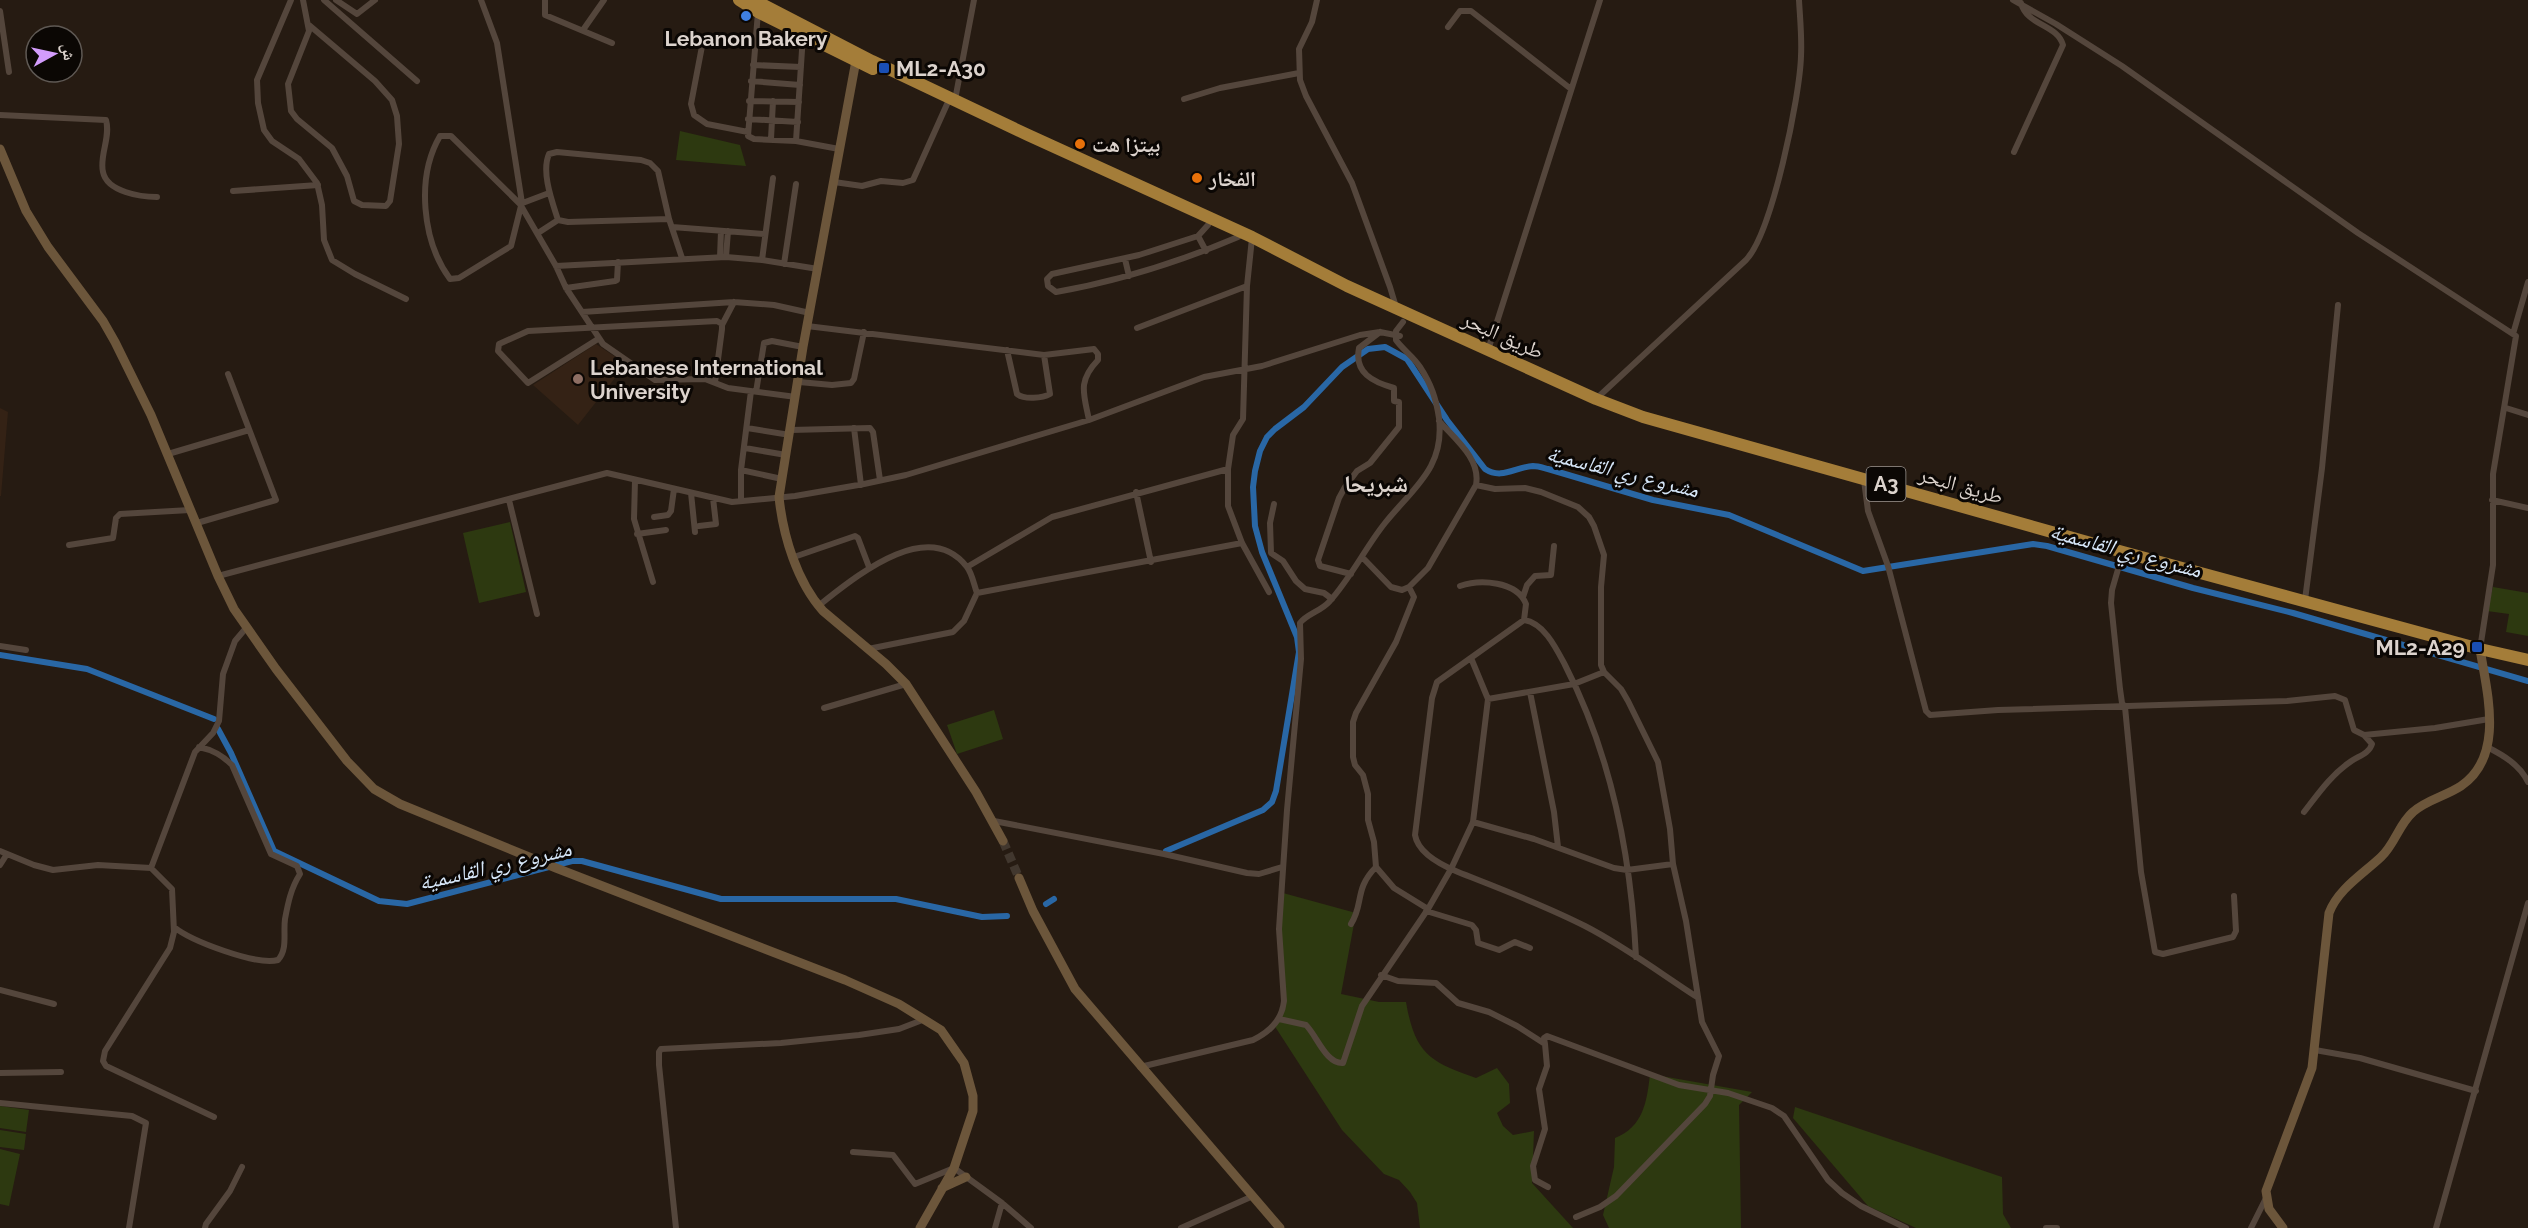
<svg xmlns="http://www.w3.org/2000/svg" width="2528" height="1228" font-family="Raleway,'Noto Naskh Arabic',sans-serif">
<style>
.built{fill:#342215}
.green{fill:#2d3910}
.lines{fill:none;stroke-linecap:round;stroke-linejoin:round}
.canal{stroke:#2967a5;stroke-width:6}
.secondary-tunnel{stroke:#41372e;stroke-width:9;stroke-dasharray:9 4.5;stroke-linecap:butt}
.street{stroke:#54463c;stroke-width:6}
.secondary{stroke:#6c563b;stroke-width:9}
.highway{stroke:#a47d39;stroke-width:12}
.shop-dot{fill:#3f7fe0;stroke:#0b0704;stroke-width:2}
.transit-dot{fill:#1a4fb4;stroke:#0b0704;stroke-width:2}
.food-dot{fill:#e8710a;stroke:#0b0704;stroke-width:2}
.education-dot{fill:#8d6e63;stroke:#0b0704;stroke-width:2}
.labels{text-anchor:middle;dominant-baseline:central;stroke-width:6;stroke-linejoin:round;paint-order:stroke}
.shield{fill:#0b0704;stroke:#9d9691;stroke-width:1.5}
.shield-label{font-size:20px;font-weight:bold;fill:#dcd3cd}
.poi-label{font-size:21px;font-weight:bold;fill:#dcd3cd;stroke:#0b0704;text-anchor:start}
.street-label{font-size:21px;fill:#dcd3cd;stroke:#0b0704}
.water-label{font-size:22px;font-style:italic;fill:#d6e6f8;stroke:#0b0704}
.quarter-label{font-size:24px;font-weight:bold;fill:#dcd3cd;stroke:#0b0704}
</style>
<rect width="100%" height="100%" fill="#261b12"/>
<path class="built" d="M596,344l30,20 -48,61 -45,-40z
M0,408l8,4 -7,84h-1z"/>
<path class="green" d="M680,131l60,14 6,21 -70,-6z
M510,522l16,70 -47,11 -16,-70z
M2493,587l35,6v43l-22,-4 3,-18 -22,-3z
M994,710l9,29 -46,15 -10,-29z
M1283,893l73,20 -15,81 38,8h27c9,52 24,60 70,76l21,-10 12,16 1,19 -13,10 6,13 10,9 21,-4 -2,52 41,45h-153l-3,-25 -7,-11 -11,-12 -15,-6 -42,-44 -68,-105 9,-15 -3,-56z
M1650,1074l102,18 -13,13 2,123h-132l-6,-13 11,-48 1,-29c28,-11 32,-36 35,-64z
M0,1106l29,4 -3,22 -26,-4z
M1795,1107l207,70 1,37 8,14h-95l-48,-22 -75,-88z
M0,1130l26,4 -2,16 -24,-3z
M0,1149l20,5 -11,52 -9,-2z"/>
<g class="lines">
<path class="canal" d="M0,655l87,14 127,50
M218,729l13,24 43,98 105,50 28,3 165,-43h10l139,38h175l86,18 25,-1
M1166,851l97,-41 9,-8 4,-11 23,-139 -2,-15 -35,-85 -7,-26 -2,-39 2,-16 5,-20 7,-14 8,-8 29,-22 38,-40 26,-18 17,-2 22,12 40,61 38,49c17,11 30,-2 48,-3 5,0 11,2 15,3l105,31 76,15 134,56 170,-27 14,2 146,42 100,25 235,68
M1046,904l8,-5"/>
<path class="secondary-tunnel" d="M1003,841l16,37"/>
<path class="street" d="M291,0l-34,80 1,23 6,27 8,11 27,18 18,24 5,22 2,35 8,20 23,14 51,25
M303,0l6,31 -21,53 3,27 6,8 35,29 15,28 7,25 8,4 24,1 4,-5 9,-57 -2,-28 -5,-16 -17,-19 -66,-56
M324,0l93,81
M336,0l21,14 18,-14
M481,0l16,43 25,160
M545,0v15l67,28
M1317,0l-5,22 -13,27 1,31 6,16 46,87 38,104 6,20
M2013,0l43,24 66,42 236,167 158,103 -23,138v91l-13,84
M0,11l9,61
M758,12l-10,124 6,3 42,2 43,8
M1448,27l12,-16h11l100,78
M583,30l21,-30
M753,65l48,2
M751,81l49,4
M1184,99l36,-11 79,-15
M955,100l19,-100
M749,101l50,1
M0,115l106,5c5,17 -7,36 -3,52 4,20 38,25 54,25
M748,119l50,3
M748,132l-41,-8 -13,-9 -3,-11 12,-63 8,-3 43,3
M771,139l2,-38
M796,141l7,-106
M2014,152l49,-107c-6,-21 -36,-19 -42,-42
M834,182l28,4 19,-5 22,2 10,-3 35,-78
M233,191l85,-6
M520,204l29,-11
M521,206l-10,40 -52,32 -9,1c-28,-38 -34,-102 -10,-143h11l69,68 36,62 10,22 37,56 52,36 50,-1 23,9 68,9
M558,220c-6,-19 -17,-48 -9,-66l8,-2 84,8 9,3 8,8 11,48 13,39
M558,220l10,2 101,-3
M1208,225l-10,11 -59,19 -87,19 -5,5 1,7 8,6c63,-11 123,-30 182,-55
M672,227l93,7
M538,233l20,-13
M1198,236l8,15
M1252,238l-5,48 -4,133 -10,16 -5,34v37l14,37 27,49
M720,257l1,-26
M726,257l2,-26
M1125,259l4,17
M762,260l11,-82
M784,264l12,-80
M556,266l170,-9 36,3 56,9
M566,288l49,-7 2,-1 1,-18
M582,312l152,-10 40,3 36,8
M722,325l12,-23
M807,326l237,29 50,-6 4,5v6c-21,22 -14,34 -9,60
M1137,328l110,-42
M2513,334l15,-52
M598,339l-70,44 -30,-32 1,-7 29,-13 189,-10 5,3v5l-7,53
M1007,350l10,44c7,6 26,4 33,0l-6,-39
M1488,350l112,-350
M799,382l33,3 19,-2 3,-4 10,-47
M756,392l8,-49 8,-2 31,6
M1596,399l150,-139c26,-27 54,-164 55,-204 1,-19 -1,-38 -2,-56
M2506,408l22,7
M747,428l43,7
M854,428l7,57
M791,430l79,-2 3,4 7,48
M745,448l41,7
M168,454l81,-24
M741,470l41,9
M635,480l-1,39 19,63
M1864,480l4,31 20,55 38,145 4,4 68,-5 289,-9 48,-5 10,4 9,30 10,5 71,-7 54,-9
M1476,485l19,4 30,-1 16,4 37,15 11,10 5,9 10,29 -3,32v78l3,7 17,17 7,12 30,61 12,67 3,35 13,57 16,101 17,34 -6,19 -3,21 -5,8 -89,92 -16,11 -24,10
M1136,492l15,70
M691,493l4,39
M509,500l28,114
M741,500v-30l10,-79
M2492,500l36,8
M1274,504l-4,19 1,30 12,8 13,20 9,8 19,4 8,6
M654,517l14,-2 3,-4 3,-22
M197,523l79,-23 -48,-126
M699,526l17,-2 -3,-26
M637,534l29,-4
M69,545l44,-7 3,-20 4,-4 70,-4
M2123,552l-11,38 -1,13 9,86 2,14 3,4 16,165 14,80 8,2 70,-17 3,-6 -2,-35
M794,557l61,-21 3,2 11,29
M1363,558l28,29 11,3 7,-3 5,10 -18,45 -40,71 -3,9v35l2,8 8,10 5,19v26l6,22 2,25 18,21 34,21
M967,567l85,-50 176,-48
M1351,574l-31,-8 -2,-6 21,-62 6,-11 12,-16 13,-8 29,-36v-25l-5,-1v-13c-21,-6 -40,-15 -35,-40l21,-16
M218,576l389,-103 125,29 63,-6 69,-12 42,-9 183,-55 115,-43 58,-11 98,-31 20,-3 20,4
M1460,586c20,-7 57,-5 66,18l-2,16
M1409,587l19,-19 48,-83c5,-26 -21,-46 -37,-64
M977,593l265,-50
M1523,597l4,-12 8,-9 16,-1 3,-29
M2305,600l17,-132 16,-163
M818,606c35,-27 109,-91 149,-39 5,6 7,18 10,26l-13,28 -11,11 -85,17
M0,646l26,4
M1530,692l24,120 4,35
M1488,699l86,-15 30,-12
M824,708l82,-24
M2487,747c16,8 33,18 41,35
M2304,812c14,-18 27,-37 46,-50 8,-6 19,-8 22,-18l-8,-9
M994,821l170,33 83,19 12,1 23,-7
M1473,822l61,17 80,29 13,2 46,-6
M0,851l34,14 19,5 45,-5 53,3 44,-116 18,-19 6,-12 4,-47 12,-33 11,-13
M0,865l7,-11
M151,868l21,21 2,43 -4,16 -65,103 -2,10 3,5 108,51
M1426,911l46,14 4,5 2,13 21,7 16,-8 15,6
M1351,924c13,-20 3,-35 25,-57
M174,927c17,14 83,39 104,33 10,-11 5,-27 7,-41 3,-16 6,-31 15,-45l-3,-8 -26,-12 -39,-89c-10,-10 -19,-15 -33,-18
M1636,957c-5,-102 -24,-201 -71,-292 -9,-17 -21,-42 -41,-45l-87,62 -5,16 -17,137c3,18 26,30 43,37 43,17 86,33 127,54 39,20 75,47 112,71
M1381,975l17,6 38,2 22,20 31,9 28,14 28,18 2,22 -8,23 6,40 -12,37 2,14 13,7
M0,990l54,14
M1279,1019l27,6c11,11 20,39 37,38l19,-57 66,-97 23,-40 22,-47 15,-123 -17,-41
M1545,1044l-1,-6 3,-2 132,49 49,8 44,15 12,8 44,64 14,13 19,13 45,22
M2315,1050l45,8 116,33
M1140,1067l113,-27c17,-8 29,-20 31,-39l-5,-72 8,-119 14,-151 -1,-36c7,-9 21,-12 29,-21 22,-24 36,-54 56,-79 28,-35 60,-55 54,-105 -3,-20 -8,-34 -19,-51 -7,-11 -17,-17 -24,-27v-9l7,-9
M0,1073l61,-1
M0,1103l132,13 14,7 -17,105
M853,1152l40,3 22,29 39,-16 48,35 29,25
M205,1228l1,-4 24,-33 12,-24
M676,1228l-17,-163v-13l2,-3 120,-6 78,-8 40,-6 26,-10
M995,1228l7,-25
M1181,1228l72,-32
M2046,1228h11
M2251,1228l15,-30
M2436,1228l92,-325"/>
<path class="secondary" d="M857,55l-54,292 -24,150c4,39 18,85 44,114l63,53 20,20 70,108 27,49
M0,149l26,62 22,36 55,74 12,21 36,73 67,161 16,33 42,60 71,92 27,28 26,15 156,64 289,112 54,24 42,26 23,33 9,33v15l-19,57 -34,60
M1019,878l14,33 42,78 205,239
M942,1188l24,-11
M2283,1228l-14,-19 -3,-18 46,-123 17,-155c9,-24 34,-39 52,-56 14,-13 18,-33 32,-45 13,-12 33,-16 48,-26 44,-30 26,-93 19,-137"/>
<path class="highway" d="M739,0l19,12 115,57
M754,0l118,61 156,74 224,102 95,49 249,113 47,18 480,135 357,97 48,11"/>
</g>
<circle class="shop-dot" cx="746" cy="16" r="6"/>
<g class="transit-dot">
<rect x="878" y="62" width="12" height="12" rx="3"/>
<rect x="2471" y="641" width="12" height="12" rx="3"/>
</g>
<g class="food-dot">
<circle cx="1080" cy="144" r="6"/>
<circle cx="1197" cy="178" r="6"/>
</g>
<circle class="education-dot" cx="578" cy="379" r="6"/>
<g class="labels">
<rect class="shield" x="1866.5" y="467" width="39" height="34" rx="4.5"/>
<g class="shield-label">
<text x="1886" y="484">A3</text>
</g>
<g class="poi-label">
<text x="746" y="38" text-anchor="middle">Lebanon Bakery</text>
<text x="896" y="68">ML2-A30</text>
<text x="1092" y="144">بيتزا هت</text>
<text x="1209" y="178">الفخار</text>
<text x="590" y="367">Lebanese International<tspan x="590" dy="24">University</tspan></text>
<text x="2465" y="647" text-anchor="end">ML2-A29</text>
</g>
<g class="street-label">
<text transform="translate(1503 335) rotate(24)">طريق البحر</text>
<text transform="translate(1961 485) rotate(16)">طريق البحر</text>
</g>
<g class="water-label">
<text transform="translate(1623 471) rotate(14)">مشروع ري القاسمية</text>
<text transform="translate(2126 550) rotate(15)">مشروع ري القاسمية</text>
<text transform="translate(495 865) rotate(-13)">مشروع ري القاسمية</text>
</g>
<g class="quarter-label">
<text x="1376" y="483">شبريحا</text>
</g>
</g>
<g transform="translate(54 54) rotate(82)"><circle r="28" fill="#0b0704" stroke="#5f5954" stroke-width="1.5"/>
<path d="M0-4.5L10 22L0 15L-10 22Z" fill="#d39cfc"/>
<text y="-9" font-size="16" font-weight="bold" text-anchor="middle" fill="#dcd3cd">ش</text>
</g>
</svg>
